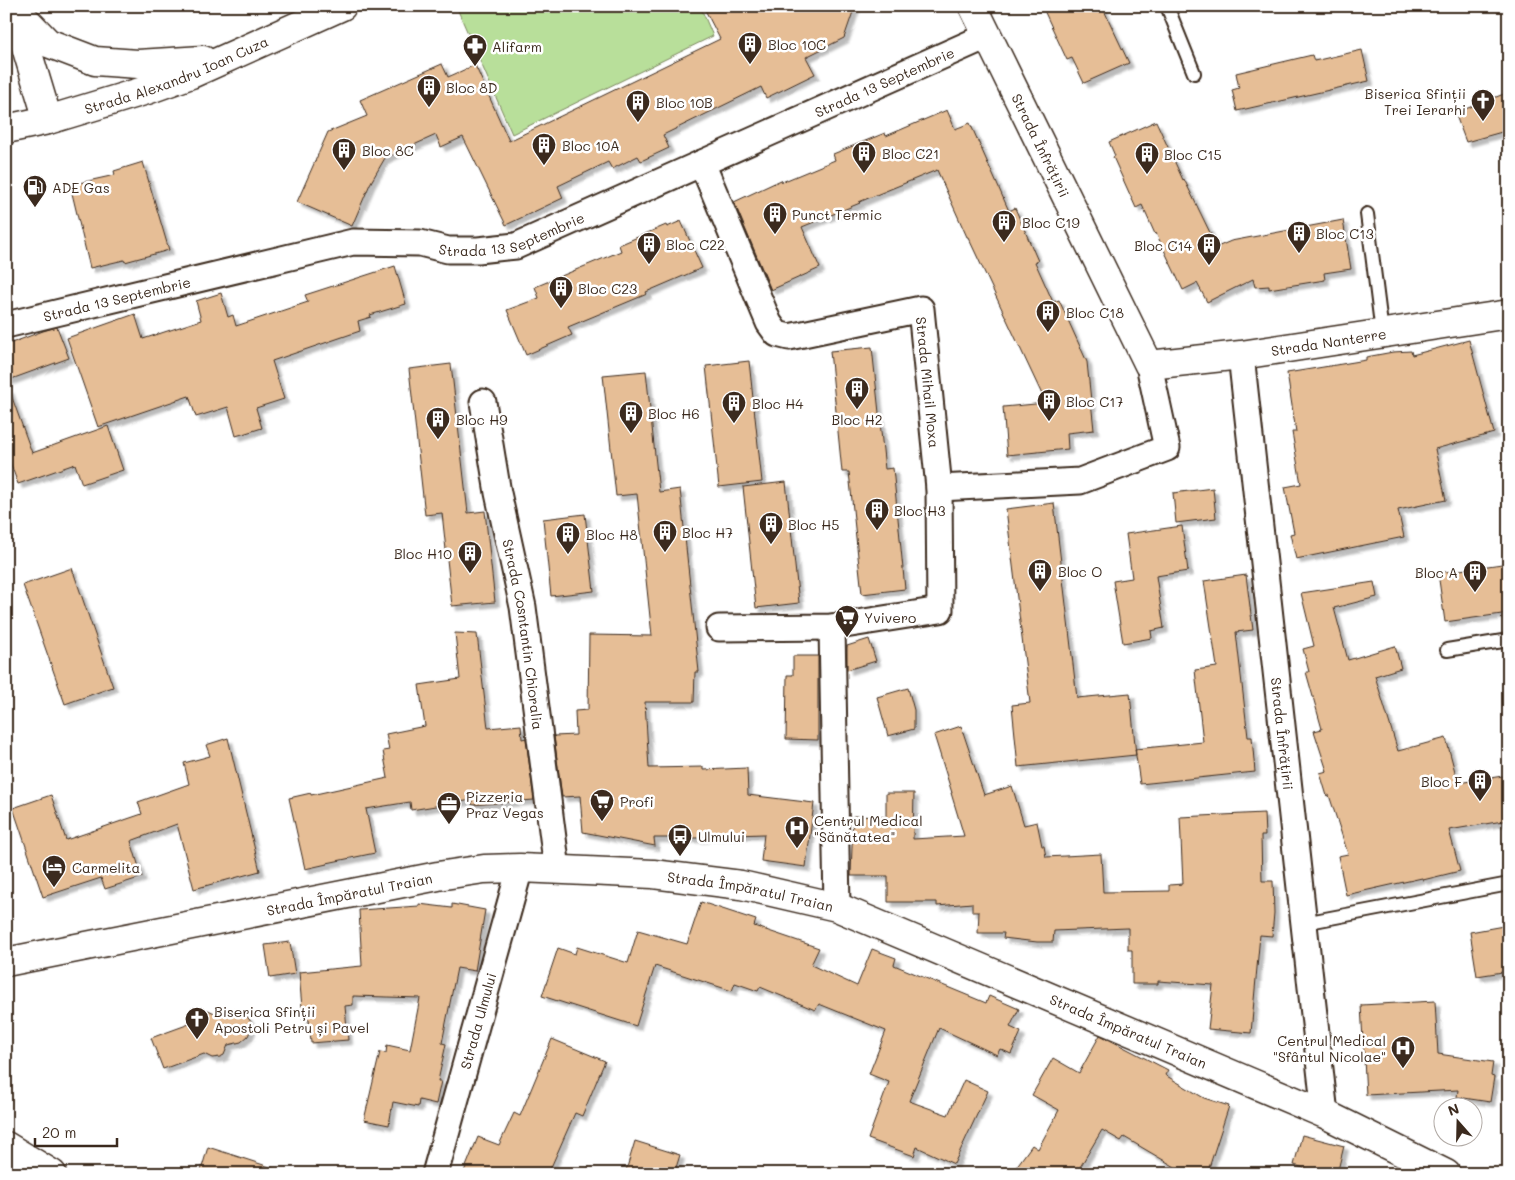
<svg xmlns="http://www.w3.org/2000/svg" width="1515" height="1180" font-family="Mali,sans-serif">
<style>
.green{fill:#b8df9a;stroke:#7a845c}
.building{fill:#e6be96;stroke:#3b2a1e;filter:url(#shadow)}
.lines{fill:none;stroke-linecap:round;stroke-linejoin:round}
.lane-casing{stroke:#3b2a1e;stroke-width:16}
.street-casing{stroke:#3b2a1e;stroke-width:29}
.secondary-casing{stroke:#3b2a1e;stroke-width:31}
.lane{stroke:#fff;stroke-width:12}
.street{stroke:#fff;stroke-width:25}
.secondary{stroke:#fff;stroke-width:28}
.labels{text-anchor:middle;dominant-baseline:central;stroke-width:5;stroke-linejoin:round;paint-order:stroke}
.poi-label{font-size:14px;fill:#3b2a1e;stroke:#fff;text-anchor:start}
.street-label{font-size:14px;fill:#3b2a1e;stroke:#fff}
</style>
<defs>
<filter id="shadow"><feDropShadow dx="4.5" dy="4.5" stdDeviation="1" flood-color="#0004"/></filter>
</defs>
<rect width="100%" height="100%" fill="#fff"/>
<filter id="ink" filterUnits="userSpaceOnUse"><feTurbulence type="fractalNoise" baseFrequency=".02" numOctaves="2"/><feDisplacementMap in="SourceGraphic" scale="10" xChannelSelector="R" yChannelSelector="G"/><feConvolveMatrix kernelMatrix="1 2 1 2 8 2 1 2 1" color-interpolation-filters="sRGB"/></filter>
<g filter="url(#ink)">
<path class="green" d="M456,6h244l13,30 -201,98z"/>
<path class="building" d="M703,6h152l-11,32 -38,19 9,17 -49,24 -5,-11 -98,48 6,13 -28,13 -3,-5 -26,13 -4,-7 -50,24 5,12 -57,27 -43,-88 -22,10 -5,-12 -51,23 -15,26 -18,42 -55,-24 31,-70 39,-16 -7,-16 82,-36 6,13 27,-12 34,76 211,-102z
M1042,6h60l27,57 -45,20 -12,-25 -5,2z
M1362,50l7,31 -132,30 -5,-21 7,-2 -3,-15 76,-18 2,6z
M1509,92v38l-43,12 -11,-29z
M947,110l8,19 15,-6 39,88 6,-3 23,53 -3,1 18,40 6,-2 28,62 7,68 -27,3 1,16 -61,6 -4,-48 43,-4 -78,-166h-1l-30,-67 -78,32 1,1 -58,24 18,41 -49,22 -37,-88 47,-22 1,2 53,-22 -2,-6 52,-21 1,3z
M1156,121l27,59 1,-1 33,68 14,-6 112,-21 8,49 -27,4 1,7 -56,9v-3l-14,1 -2,-8 -46,23 -10,-19 -14,7 -27,-57 -1,1 -13,-29 -6,3 -23,-51 2,-1 -6,-14z
M143,162l26,88 -44,12 -1,-2 -34,8 -20,-83 45,-10 -1,-4z
M681,221l21,47 -56,24 1,2 -79,33 4,8 -46,20 -19,-45 32,-12 -4,-11 86,-36 -2,-6 47,-20 1,2z
M395,266l11,38 -36,11 1,2 -13,4 2,10 -88,30 12,38 -28,9 6,20 -26,8 -8,-29 -32,10 -7,-21 -91,31 -31,-89 68,-24 8,25 58,-19 -5,-19 25,-8 7,24 5,-2 3,11 72,-24 -3,-7z
M57,327l12,31 -63,23v-36l37,-14z
M1469,340l25,93 -59,16 11,51 -48,10 6,27 -108,22 -6,-25 4,-1 -9,-46 16,-3 -9,-52h4l-9,-59 79,-13v-3l27,-5 18,-1 1,4z
M872,347l13,122 8,-1 12,121 -43,5 -13,-122h-7l-12,-121z
M749,361l13,121 -43,5 -13,-121z
M451,364l17,149 17,-2 10,91 -43,4 -10,-93 -17,2 -16,-146z
M646,371l13,121 21,-3 19,183h-4l-1,30h-49l4,66 54,-1v3l44,-2 1,27 66,8 -8,64 -45,-6 3,-27 -60,2v2h-50l1,8 -72,-14 -3,-36 -18,1 -8,-61 22,-1 -1,-24 13,-1 1,-75 63,1 -15,-142 -21,2 -13,-121z
M9,389l23,64 76,-27 15,44 -41,14 -7,-20 -57,20 -12,-33v-61z
M786,482l13,121 -43,5 -13,-121z
M1213,488l3,30 -40,5 -3,-30z
M1054,503l23,195 53,-5 6,62 -118,12 -6,-62 18,-2 -24,-194z
M585,514l9,77 -43,5 -8,-77z
M1182,526l6,45 -32,5 8,52 -13,3 1,7 -29,5 -10,-62 19,-3 -6,-44z
M1509,563v50l-64,9 -7,-49z
M72,568l41,119 -48,17 -42,-119z
M1246,575l7,55 -17,2 12,105h4l3,35 -115,12 -5,-35 68,-7 -8,-72 22,-3 -13,-86z
M1374,582l3,15 -43,11 14,52 47,-14 6,22 -26,8 23,75 48,-13 12,45 51,-8v45l-60,10 11,41 -37,9 -1,-2 -76,17 -8,-39 10,-2 -19,-59 -2,1 -7,-23 7,-2 -13,-40 8,-2 -16,-57h3l-6,-23 11,-3 -13,-53z
M455,633l22,1 11,94 33,-3 1,14 4,-1 8,62 -62,5v-5l-61,10 -1,-8 -44,7 9,44 -48,10v1l-22,5 -16,-71 22,-5v2l77,-17 -5,-27 6,-1 -3,-16 39,-8 -6,-41 41,-6z
M869,639l7,22 -29,9v-24z
M793,656h25v84l-32,-1 1,-64h6z
M908,688l6,22v19l-26,7 -11,-39z
M961,726l23,69 28,-9 12,39 13,-3 5,24h2l2,11 55,-3 2,38 66,-1v-6l14,-1 -3,-67 84,-4 1,23h-4l1,45h11l1,32 -2,23 -12,-1 -9,98 -43,-4 5,-44 -55,-4v3h-26v-34h-4v-22l-74,3 -1,11h-16l-34,-4 1,-5h-26l1,-21h-7v-9l-35,3v-4h-49v-26h-37l2,-60 33,1v-24h28l-1,46 51,-3 -13,-43h1l-18,-58z
M228,738l32,133 -66,18 -17,-65 -46,17 11,36 -37,12 -4,-11 -58,19 -30,-89 38,-13 15,45 76,-26 -4,-12 51,-18 -5,-21 26,-7 -4,-11z
M701,902l55,18 -2,6 65,22 -8,17 46,21 15,-37 24,9 -2,7 92,38 3,-7 30,13 -9,18 11,5 -10,22 -11,-5 -3,6 -58,-27 -30,73 39,14 16,-35 24,11 -34,73 -37,-17 -3,9 -46,-17 21,-57 -20,-8 17,-43 -67,-27 -4,6 -55,-23 -2,4 -23,-8 -3,8 -77,-25 -19,60 -94,-30 16,-48 17,6 2,-7 51,16 10,-33 49,14z
M419,904l33,4v-4l33,6 -10,61 -18,-3 -15,75 4,1 -8,37h3l-5,23 -17,-4 -1,7 -25,-5 -4,23 -25,-5 16,-68 6,1 1,-8 23,5 10,-52 -67,-2v9l-8,1 3,34 -37,3 -2,-24 -6,1 -4,-48 63,-6 -3,-56 60,-4z
M1509,925v46l-32,5 -7,-44z
M290,942l5,32 -25,4 -5,-33z
M1435,1001l3,53 55,8 -2,14 3,1 -4,25 -33,-5 1,-7 -92,5 -5,-90z
M238,1009l6,3 7,10v7l-3,7 -7,6 -13,3 -4,10 -4,2 -8,1 -8,-4 -41,15 -12,-31 41,-15 4,-9 7,-4h5l9,4 11,-4z
M1100,1035l68,35 -3,5 39,23 25,8 -22,68h-20l-63,-37 -3,4 -19,-11 -26,44h-65l21,-29 6,4 21,-39 -27,-15 21,-37 26,15z
M552,1039l53,22 -23,55 -7,-3 -27,61h-85l15,-37 21,8 15,-32 6,3z
M1302,1135l42,11 -7,28h-35l2,-6 -10,-3z
M635,1141l45,14 -6,19h-49z
M208,1147l68,22 -1,5h-75z"/>
<g class="lines">
<defs>
<path id="lane" d="M1167,6l27,67
M1367,214l15,119
M1447,650l62,-10
M1304,923l205,-39"/>
<g id="street">
<path id="s1" d="M702,163l67,160 8,11 12,3 132,-28 18,179 1,122 -108,17 -113,1"/>
<path id="s2" d="M6,325l347,-83 67,1 28,7h30l38,-4 471,-210"/>
<path id="s3" d="M1241,355l84,759"/>
<path id="s4" d="M483,402l15,91 25,114 34,262"/>
<path d="M939,488l141,-7 87,-33 -18,-83"/>
<path d="M832,627l5,280"/>
<path id="s5" d="M435,1174l85,-306"/>
</g>
<g id="secondary">
<path id="s6" d="M973,6l176,359 92,-10 268,-41"/>
<path d="M15,9l33,34 47,18 43,3 65,-4"/>
<path d="M16,14l32,106"/>
<path id="s7" d="M6,129l42,-9 99,-30 44,-16 151,-68"/>
<path id="s8" d="M6,962l432,-86 46,-7 36,-1 133,6 88,11 96,22 488,207 121,60"/>
<path d="M6,1146l46,28"/>
</g>
</defs>
<use href="#lane" class="lane-casing"/>
<use href="#street" class="street-casing"/>
<use href="#secondary" class="secondary-casing"/>
<use href="#lane" class="lane"/>
<use href="#street" class="street"/>
<use href="#secondary" class="secondary"/>
</g>
</g>
<defs>
<symbol id="building-pin" viewBox="-11 -11 22 30"><path d="M0 17L-7.5 6A9.5 9.5 0 1 1 7.5 6Z" fill="#3b2a1e" stroke="#fff"/><path d="M-4-6H4V6H1V3H-1V6H-4ZM-2.5-4.3h1.7v1.8h-1.7ZM.8-4.3h1.7v1.8H.8ZM-2.5-1h1.7V.8h-1.7ZM.8-1h1.7V.8H.8Z" fill="#fff"/></symbol>
<symbol id="pharmacy-pin" viewBox="-11 -11 22 30"><path d="M0 17L-7.5 6A9.5 9.5 0 1 1 7.5 6Z" fill="#3b2a1e" stroke="#fff"/><path d="M-2-6h4v4h4v4h-4v4h-4v-4h-4v-4h4Z" fill="#fff"/></symbol>
<symbol id="church-pin" viewBox="-11 -11 22 30"><path d="M0 17L-7.5 6A9.5 9.5 0 1 1 7.5 6Z" fill="#3b2a1e" stroke="#fff"/><path d="M-1.2-6h2.4v3.5h3.3v2.4h-3.3V6h-2.4V-.1h-3.3v-2.4h3.3Z" fill="#fff"/></symbol>
<symbol id="fuel-pin" viewBox="-11 -11 22 30"><path d="M0 17L-7.5 6A9.5 9.5 0 1 1 7.5 6Z" fill="#3b2a1e" stroke="#fff"/><path d="M-5.5-6h7V0h2V4h1.3V-2.5L3-4.5l.8-.8L6-3V5H2.5V1h-1V6h-7ZM-4.2-4.7v3.2H.2V-4.7Z" fill="#fff"/></symbol>
<symbol id="supermarket-pin" viewBox="-11 -11 22 30"><path d="M0 17L-7.5 6A9.5 9.5 0 1 1 7.5 6Z" fill="#3b2a1e" stroke="#fff"/><path d="M-6-5.5h2.5l.6 2H6L4.5 2H-2.5L-4.4-4H-6ZM-1.5 3.2a1.3 1.3 0 1 0 .1 0ZM3 3.2a1.3 1.3 0 1 0 .1 0Z" fill="#fff"/></symbol>
<symbol id="office-pin" viewBox="-11 -11 22 30"><path d="M0 17L-7.5 6A9.5 9.5 0 1 1 7.5 6Z" fill="#3b2a1e" stroke="#fff"/><path d="M-6-3h4V-5.5h4V-3h4V5H-6ZM-1-4.5V-3h2v-1.5ZM-6 0V1H6V0Z" fill="#fff"/></symbol>
<symbol id="hospital-pin" viewBox="-11 -11 22 30"><path d="M0 17L-7.5 6A9.5 9.5 0 1 1 7.5 6Z" fill="#3b2a1e" stroke="#fff"/><path d="M-5-5h3v3.5h4V-5h3V5h-3V1.5h-4V5h-3Z" fill="#fff"/></symbol>
<symbol id="bus-pin" viewBox="-11 -11 22 30"><path d="M0 17L-7.5 6A9.5 9.5 0 1 1 7.5 6Z" fill="#3b2a1e" stroke="#fff"/><path d="M-5-6H5V4H4V6H2V4H-2V6H-4V4H-5ZM-3.5-4V0h7V-4ZM-3.5 1.2v1.5H-2V1.2ZM2 1.2v1.5H3.5V1.2Z" fill="#fff"/></symbol>
<symbol id="hotel-pin" viewBox="-11 -11 22 30"><path d="M0 17L-7.5 6A9.5 9.5 0 1 1 7.5 6Z" fill="#3b2a1e" stroke="#fff"/><path d="M-6-4.5h1.5V1H6V5H4.5V3h-9V5H-6ZM-4 0a1.8 1.8 0 1 1 3.6 0ZM.5 0V-2.5h3Q6-2.5 6 0Z" fill="#fff"/></symbol>
</defs>
<g fill-rule="evenodd">
<use href="#building-pin" x="736" y="30" width="28" height="38"/>
<use href="#pharmacy-pin" x="461" y="32" width="28" height="38"/>
<use href="#building-pin" x="415" y="73" width="28" height="38"/>
<use href="#church-pin" x="1469" y="87" width="28" height="38"/>
<use href="#building-pin" x="624" y="88" width="28" height="38"/>
<use href="#building-pin" x="530" y="131" width="28" height="38"/>
<use href="#building-pin" x="330" y="136" width="28" height="38"/>
<use href="#building-pin" x="850" y="139" width="28" height="38"/>
<use href="#building-pin" x="1133" y="140" width="28" height="38"/>
<use href="#fuel-pin" x="21" y="173" width="28" height="38"/>
<use href="#building-pin" x="761" y="200" width="28" height="38"/>
<use href="#building-pin" x="990" y="208" width="28" height="38"/>
<use href="#building-pin" x="1285" y="219" width="28" height="38"/>
<use href="#building-pin" x="635" y="230" width="28" height="38"/>
<use href="#building-pin" x="1195" y="231" width="28" height="38"/>
<use href="#building-pin" x="547" y="274" width="28" height="38"/>
<use href="#building-pin" x="1034" y="298" width="28" height="38"/>
<use href="#building-pin" x="843" y="375" width="28" height="38"/>
<use href="#building-pin" x="1035" y="387" width="28" height="38"/>
<use href="#building-pin" x="720" y="389" width="28" height="38"/>
<use href="#building-pin" x="617" y="399" width="28" height="38"/>
<use href="#building-pin" x="424" y="405" width="28" height="38"/>
<use href="#building-pin" x="863" y="496" width="28" height="38"/>
<use href="#building-pin" x="757" y="510" width="28" height="38"/>
<use href="#building-pin" x="651" y="518" width="28" height="38"/>
<use href="#building-pin" x="554" y="520" width="28" height="38"/>
<use href="#building-pin" x="456" y="539" width="28" height="38"/>
<use href="#building-pin" x="1026" y="557" width="28" height="38"/>
<use href="#building-pin" x="1461" y="558" width="28" height="38"/>
<use href="#supermarket-pin" x="833" y="603" width="28" height="38"/>
<use href="#building-pin" x="1466" y="767" width="28" height="38"/>
<use href="#supermarket-pin" x="588" y="787" width="28" height="38"/>
<use href="#office-pin" x="435" y="790" width="28" height="38"/>
<use href="#hospital-pin" x="783" y="814" width="28" height="38"/>
<use href="#bus-pin" x="666" y="822" width="28" height="38"/>
<use href="#hotel-pin" x="40" y="853" width="28" height="38"/>
<use href="#church-pin" x="183" y="1005" width="28" height="38"/>
<use href="#hospital-pin" x="1389" y="1034" width="28" height="38"/>
</g>
<g class="labels">
<g class="poi-label">
<text x="768" y="44">Bloc 10C</text>
<text x="492" y="46">Alifarm</text>
<text x="446" y="87">Bloc 8D</text>
<text x="1466" y="93" text-anchor="end">Biserica Sfinții<tspan x="1466" dy="16">Trei Ierarhi</tspan></text>
<text x="656" y="102">Bloc 10B</text>
<text x="562" y="145">Bloc 10A</text>
<text x="362" y="150">Bloc 8C</text>
<text x="882" y="153">Bloc C21</text>
<text x="1164" y="154">Bloc C15</text>
<text x="52" y="187">ADE Gas</text>
<text x="792" y="214">Punct Termic</text>
<text x="1022" y="222">Bloc C19</text>
<text x="1316" y="233">Bloc C13</text>
<text x="666" y="244">Bloc C22</text>
<text x="1192" y="245" text-anchor="end">Bloc C14</text>
<text x="578" y="288">Bloc C23</text>
<text x="1066" y="312">Bloc C18</text>
<text x="1066" y="401">Bloc C17</text>
<text x="752" y="403">Bloc H4</text>
<text x="648" y="413">Bloc H6</text>
<text x="456" y="419">Bloc H9</text>
<text x="857" y="419" text-anchor="middle">Bloc H2</text>
<text x="894" y="510">Bloc H3</text>
<text x="788" y="524">Bloc H5</text>
<text x="682" y="532">Bloc H7</text>
<text x="586" y="534">Bloc H8</text>
<text x="452" y="553" text-anchor="end">Bloc H10</text>
<text x="1058" y="571">Bloc O</text>
<text x="1458" y="572" text-anchor="end">Bloc A</text>
<text x="864" y="617">Yvivero</text>
<text x="1462" y="781" text-anchor="end">Bloc F</text>
<text x="466" y="796">Pizzeria<tspan x="466" dy="16">Praz Vegas</tspan></text>
<text x="620" y="801">Profi</text>
<text x="814" y="820">Centrul Medical<tspan x="814" dy="16">"Sănătatea"</tspan></text>
<text x="698" y="836">Ulmului</text>
<text x="72" y="867">Carmelita</text>
<text x="214" y="1011">Biserica Sfinții<tspan x="214" dy="16">Apostoli Petru și Pavel</tspan></text>
<text x="1386" y="1040" text-anchor="end">Centrul Medical<tspan x="1386" dy="16">"Sfântul Nicolae"</tspan></text>
</g>
<g class="street-label">
<text stroke="none"><textPath href="#s7" startOffset="179">Strada Alexandru Ioan Cuza</textPath></text>
<text stroke="none"><textPath href="#s2" startOffset="924">Strada 13 Septembrie</textPath></text>
<text stroke="none"><textPath href="#s6" startOffset="155">Strada Înfrățirii</textPath></text>
<text stroke="none"><textPath href="#s2" startOffset="519">Strada 13 Septembrie</textPath></text>
<text stroke="none"><textPath href="#s2" startOffset="114">Strada 13 Septembrie</textPath></text>
<text stroke="none"><textPath href="#s6" startOffset="581">Strada Nanterre</textPath></text>
<text stroke="none"><textPath href="#s1" startOffset="408">Strada Mihail Moxa</textPath></text>
<text stroke="none"><textPath href="#s4" startOffset="236">Strada Cosntantin Chioralia</textPath></text>
<text stroke="none"><textPath href="#s3" startOffset="381">Strada Înfrățirii</textPath></text>
<text stroke="none"><textPath href="#s8" startOffset="755">Strada Împăratul Traian</textPath></text>
<text stroke="none"><textPath href="#s8" startOffset="350">Strada Împăratul Traian</textPath></text>
<text stroke="none"><textPath href="#s5" startOffset="159">Strada Ulmului</textPath></text>
<text stroke="none"><textPath href="#s8" startOffset="1160">Strada Împăratul Traian</textPath></text>
</g>
</g>
<rect width="1515" height="1180" fill="none" stroke="#fff" stroke-width="25"/>
<rect x="12" y="12" width="1490" height="1155" fill="none" stroke="#3b2a1e" stroke-width="2" filter="url(#ink)"/>
<g transform="translate(1458 1122) rotate(340)"><circle r="24" fill="#ffffff" stroke="#b1aaa5"/>
<path d="M0-4L9 19L0 12L-9 19Z" fill="#3b2a1e"/>
<text y="-8" font-size="14" font-weight="bold" text-anchor="middle" fill="#3b2a1e">N</text>
</g>
<path d="M35 1138v8h82v-8" fill="none" stroke="#3b2a1e" stroke-width="2.5"/>
<text x="42" y="1138" font-size="15" fill="#3b2a1e" stroke="#ffffff" stroke-width="4" paint-order="stroke">20 m</text>
</svg>
